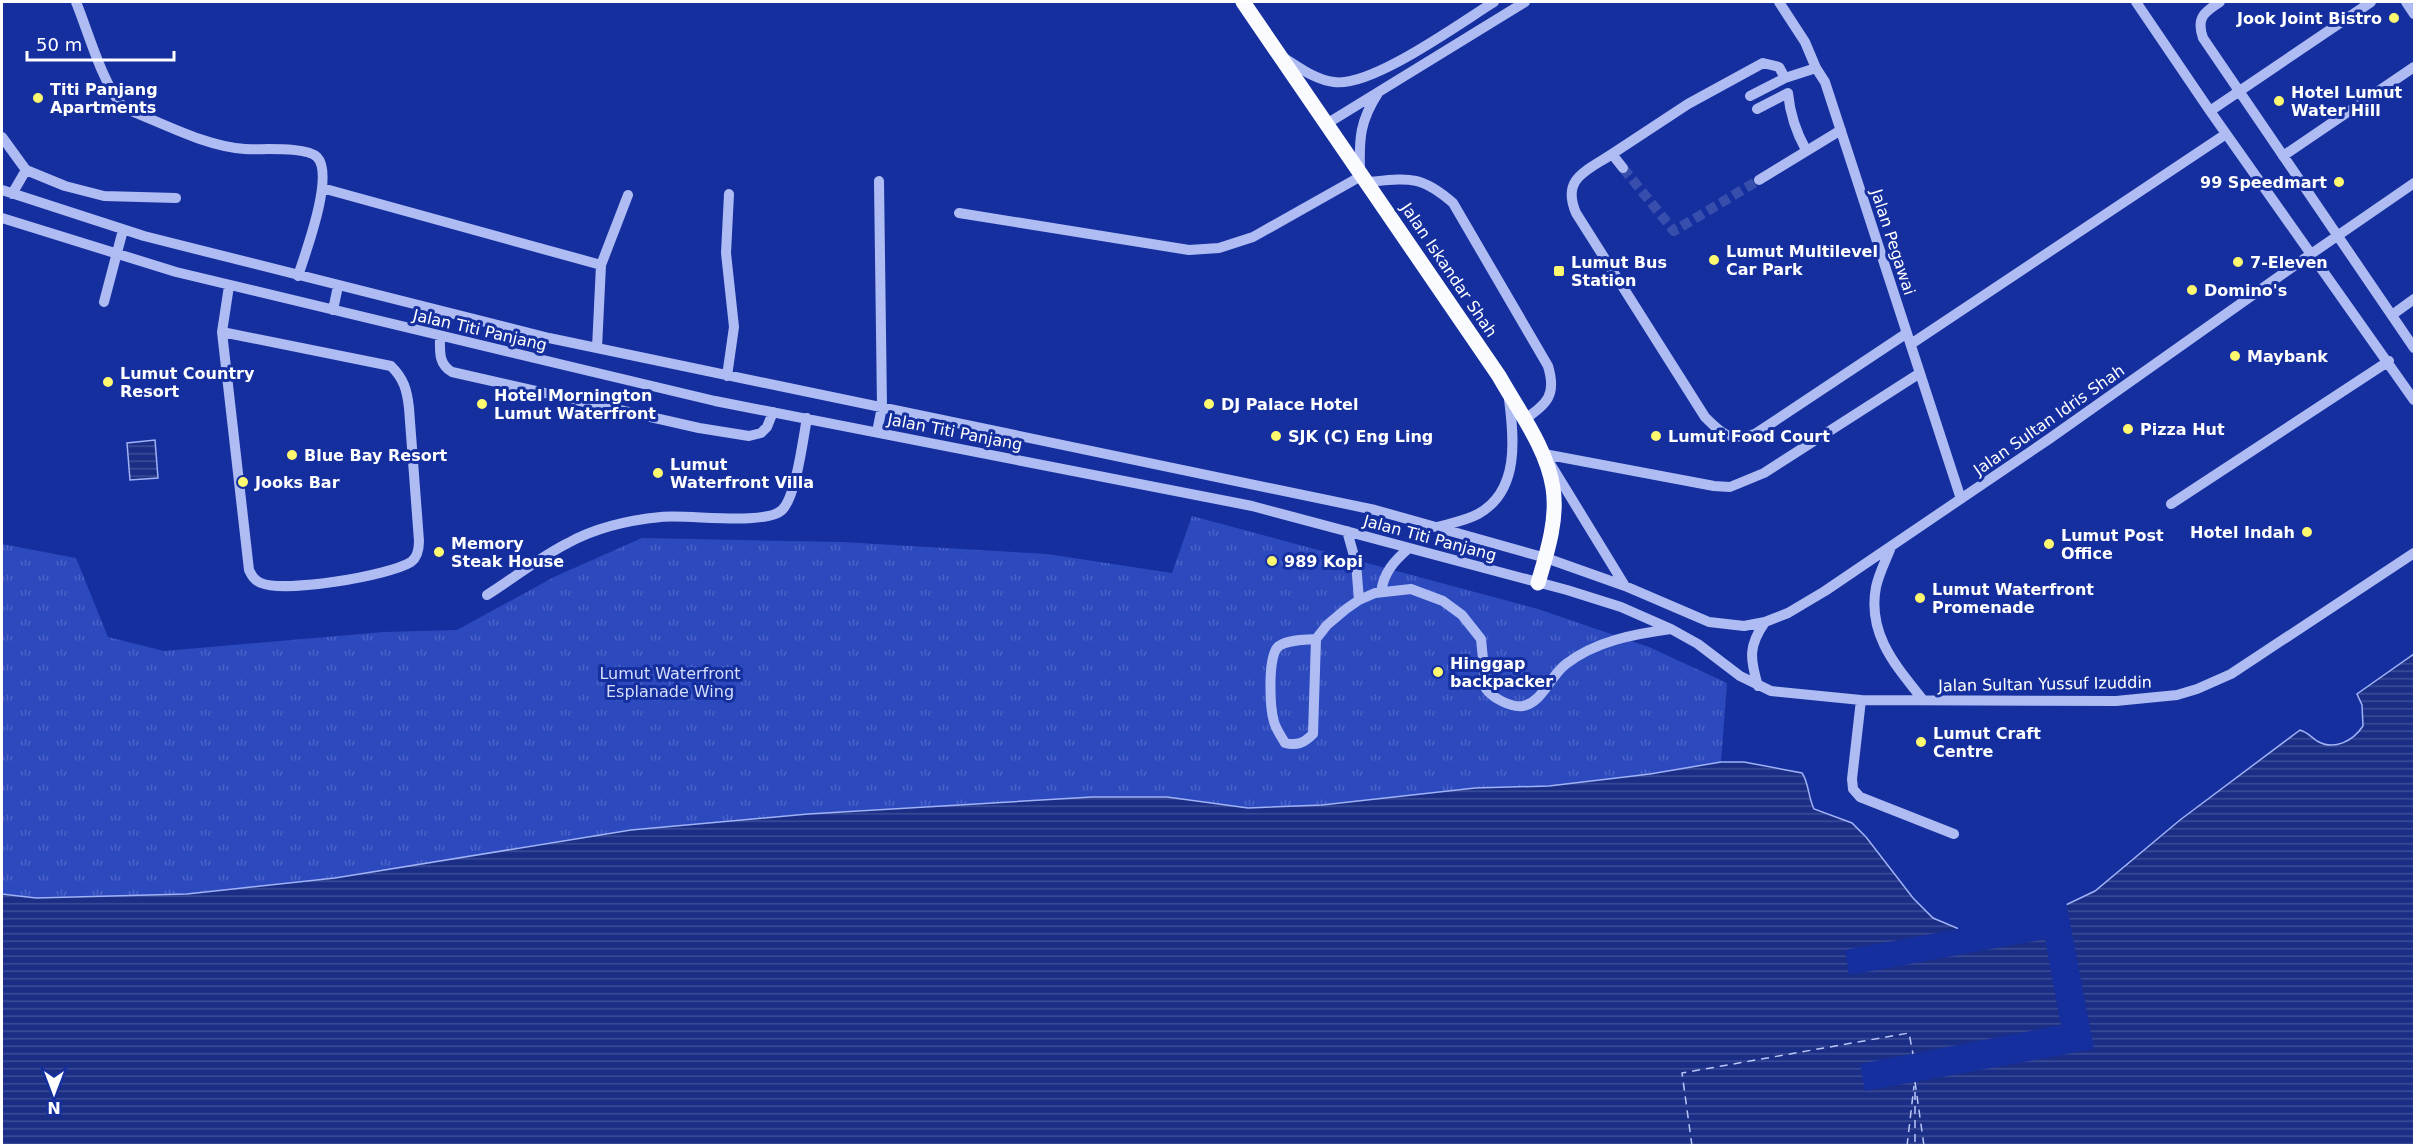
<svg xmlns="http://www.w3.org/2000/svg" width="2416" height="1147" font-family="'DejaVu Sans',sans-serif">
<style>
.park{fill:url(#park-tufts)}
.water{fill:url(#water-rules);stroke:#a0b2f6;stroke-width:1.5}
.pier{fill:#152f9f}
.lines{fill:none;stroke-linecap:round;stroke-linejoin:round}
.ferry{stroke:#bac7fa;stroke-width:1.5;stroke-dasharray:8 6;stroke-linecap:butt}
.minor-tunnel{stroke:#384ead;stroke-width:10;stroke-dasharray:10 5;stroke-linecap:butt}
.minor{stroke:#aebcf3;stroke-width:10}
.major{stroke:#fafbff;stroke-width:15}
.poi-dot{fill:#fff970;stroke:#152f9f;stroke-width:2}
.labels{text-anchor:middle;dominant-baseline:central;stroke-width:6;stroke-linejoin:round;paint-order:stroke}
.poi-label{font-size:16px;font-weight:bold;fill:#fff;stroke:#152f9f;text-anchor:start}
.street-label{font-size:16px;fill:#fff;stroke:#152f9f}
.park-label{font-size:16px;fill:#d6defd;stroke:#152f9f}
</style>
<defs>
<pattern id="park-tufts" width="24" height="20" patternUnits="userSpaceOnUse" patternTransform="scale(1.5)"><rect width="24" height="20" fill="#2c49be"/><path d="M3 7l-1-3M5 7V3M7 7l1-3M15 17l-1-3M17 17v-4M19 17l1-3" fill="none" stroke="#4c64c8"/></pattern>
<pattern id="water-rules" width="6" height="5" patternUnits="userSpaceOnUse" patternTransform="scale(1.5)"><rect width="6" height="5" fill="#1b2e86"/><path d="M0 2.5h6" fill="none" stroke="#3d4d98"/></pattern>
</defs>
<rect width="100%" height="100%" fill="#152f9f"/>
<path class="park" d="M1192,516l346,93 111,38 78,36 -6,79 -71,12 -101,12 -74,2 -153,17 -74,3 -81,-11h-75l-284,17 -177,16 -296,48 -148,16 -151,4 -34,-4v-350l74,14 32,79 56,14 220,-19 73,-2 99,-54 86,-38 200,4 205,12 125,19z"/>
<path class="water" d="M155,440l3,38 -28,2 -3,-37z
M2414,654v491l-2412,1v-252l34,4 151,-4 148,-16 296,-48 177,-16 284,-17h75l81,11 74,-3 153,-17 74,-2 101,-12 71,-12h23l58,11c7,10 6,24 12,36l38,14 14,14 47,61 20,20 26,11 90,-16 46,-22 85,-71 120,-90c7,2 11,7 17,11 17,10 36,0 46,-15l-1,-21 -5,-11z"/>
<path class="pier" d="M2066,901l28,148 -229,42 -5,-27 201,-39 -16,-86 -196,36 -4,-25 113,-21v-4l90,-15z"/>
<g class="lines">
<path class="ferry" d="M1915,1082l9,64
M1915,1092v54
M1692,1146l-10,-73 227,-40 4,21
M1907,1146l7,-60"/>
<path class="minor-tunnel" d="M1623,168l51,63 85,-51"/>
<path class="minor" d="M76,2c12,29 27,84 48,106 39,15 80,38 121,41 16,1 61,-3 72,8 18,18 -12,97 -19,119
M1779,2l26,40 11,26 9,14 136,417
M2136,2l74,109 204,289
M2220,2c-16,10 -24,16 -17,36l211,310
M2406,2l8,12
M1284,58c15,9 31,22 50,24 37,6 126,-59 160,-80
M1750,96l35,-18 31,-10
M1757,109l31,-16c2,21 8,39 18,57
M2210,111l161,-109
M1328,123l197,-121
M2,137l24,33 39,16 39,10 72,2
M1612,154l76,-50 75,-41 16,4 6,11
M2283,156l131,-89
M1623,168l-11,-14c-25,17 -51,24 -36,59l129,204c18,18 24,24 50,17l152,-101
M1360,170c-1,-32 0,-49 18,-77
M1759,180l82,-50
M1368,182c41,-4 53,-7 85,21l95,163c9,30 -1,37 -24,54
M322,188l279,77 -4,83
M2,190l142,46 405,102 826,172 171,48 79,28 84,36 35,4 21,-4 23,-9 37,-22 224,-152 262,-185 103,-71
M12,194l14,-24
M959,213l230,37 30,-2 34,-11 110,-62
M2,218l174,54 392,94 147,35 537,105 315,84 54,17 50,22 27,15 42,32 31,15 90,9 255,1 61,-6 20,-6 34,-15 183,-121
M601,265l27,-70
M104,302l19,-72
M333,310l5,-24
M2392,315l22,-16
M222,332l169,34c13,13 16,24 18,42l10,133c0,8 -1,16 -8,21 -23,14 -126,31 -150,21 -7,-3 -9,-7 -12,-13l-27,-238 7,-46
M440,336c0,15 -2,28 12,36l247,56 50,8 12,-3 6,-6 6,-15
M1911,344l315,-210
M727,376l7,-49 -8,-74 3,-59
M877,432l5,-25 -3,-226
M1544,454l170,32 16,1 34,-14 156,-100
M1551,465l74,121
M2171,504l218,-143
M1437,527c14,-4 28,-6 41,-13 42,-23 36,-76 31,-115
M1347,531l9,32 3,37
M1891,547c-5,13 -12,26 -15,40 -9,47 20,79 47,113
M1381,592c3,-20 13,-31 28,-44
M487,595c27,-17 53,-38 81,-52 27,-15 62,-23 93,-26 27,-3 104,9 121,-7 14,-13 21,-71 25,-92
M1316,639c-11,1 -27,0 -37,7 -12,8 -9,62 -5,76 2,7 7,14 11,21 12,3 19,0 28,-9l3,-95 11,-14 19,-16 13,-9 16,-7 36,-4 32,12 19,14 19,24 5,50c7,9 25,19 37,17 20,-4 27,-30 43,-42 30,-23 68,-30 105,-35
M1758,686c-8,-27 -10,-40 7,-64
M1861,700l-9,79 1,10 7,8 94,37"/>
<path class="major" d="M1243,2l256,374c19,34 48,72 54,112 5,31 -6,65 -15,95"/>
</g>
<g class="poi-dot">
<circle cx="2394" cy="18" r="6"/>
<circle cx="38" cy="98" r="6"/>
<circle cx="2279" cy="101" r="6"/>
<circle cx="2339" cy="182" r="6"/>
<circle cx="1714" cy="260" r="6"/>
<circle cx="2238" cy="262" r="6"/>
<rect x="1553" y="265" width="12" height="12" rx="3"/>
<circle cx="2192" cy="290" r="6"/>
<circle cx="2235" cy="356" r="6"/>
<circle cx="108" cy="382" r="6"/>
<circle cx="482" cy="404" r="6"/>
<circle cx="1209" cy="404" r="6"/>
<circle cx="2128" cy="429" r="6"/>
<circle cx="1276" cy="436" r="6"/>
<circle cx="1656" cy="436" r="6"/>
<circle cx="292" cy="455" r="6"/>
<circle cx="658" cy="473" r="6"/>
<circle cx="243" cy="482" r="6"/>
<circle cx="2307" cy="532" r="6"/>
<circle cx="2049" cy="544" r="6"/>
<circle cx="439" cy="552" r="6"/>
<circle cx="1272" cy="561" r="6"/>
<circle cx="1920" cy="598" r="6"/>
<circle cx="1438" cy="672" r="6"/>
<circle cx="1921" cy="742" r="6"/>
</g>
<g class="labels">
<g class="poi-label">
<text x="2382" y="18" text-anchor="end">Jook Joint Bistro</text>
<text x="50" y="89">Titi Panjang<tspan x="50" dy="18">Apartments</tspan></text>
<text x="2291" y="92">Hotel Lumut<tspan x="2291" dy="18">Water Hill</tspan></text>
<text x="2327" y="182" text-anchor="end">99 Speedmart</text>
<text x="1726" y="251">Lumut Multilevel<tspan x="1726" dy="18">Car Park</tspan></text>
<text x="1571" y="262">Lumut Bus<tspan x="1571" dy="18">Station</tspan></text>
<text x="2250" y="262">7-Eleven</text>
<text x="2204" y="290">Domino's</text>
<text x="2247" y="356">Maybank</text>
<text x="120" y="373">Lumut Country<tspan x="120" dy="18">Resort</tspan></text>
<text x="494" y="395">Hotel Mornington<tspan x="494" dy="18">Lumut Waterfront</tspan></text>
<text x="1221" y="404">DJ Palace Hotel</text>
<text x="2140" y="429">Pizza Hut</text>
<text x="1288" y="436">SJK (C) Eng Ling</text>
<text x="1668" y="436">Lumut Food Court</text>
<text x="304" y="455">Blue Bay Resort</text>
<text x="670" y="464">Lumut<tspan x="670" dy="18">Waterfront Villa</tspan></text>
<text x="255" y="482">Jooks Bar</text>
<text x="2295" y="532" text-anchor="end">Hotel Indah</text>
<text x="2061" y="535">Lumut Post<tspan x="2061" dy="18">Office</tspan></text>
<text x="451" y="543">Memory<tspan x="451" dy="18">Steak House</tspan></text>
<text x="1284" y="561">989 Kopi</text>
<text x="1932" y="589">Lumut Waterfront<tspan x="1932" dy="18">Promenade</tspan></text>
<text x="1450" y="663">Hinggap<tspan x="1450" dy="18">backpacker</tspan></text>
<text x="1933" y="733">Lumut Craft<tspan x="1933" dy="18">Centre</tspan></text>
</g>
<g class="street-label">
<text transform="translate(1893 242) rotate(72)">Jalan Pegawai</text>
<text transform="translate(1449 270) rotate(56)">Jalan Iskandar Shah</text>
<text transform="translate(480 330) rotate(13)">Jalan Titi Panjang</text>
<text transform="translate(2049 420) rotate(-35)">Jalan Sultan Idris Shah</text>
<text transform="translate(955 432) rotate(11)">Jalan Titi Panjang</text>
<text transform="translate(1430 538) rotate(15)">Jalan Titi Panjang</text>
<text transform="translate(2045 684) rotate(-1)">Jalan Sultan Yussuf Izuddin</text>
</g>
<g class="park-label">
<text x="670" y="673">Lumut Waterfront<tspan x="670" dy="18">Esplanade Wing</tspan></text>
</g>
</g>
<rect width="2416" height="1147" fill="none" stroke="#ffffff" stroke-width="6"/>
<g transform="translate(54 1093) rotate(180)" stroke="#152f9f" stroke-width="4.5" paint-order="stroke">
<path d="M0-4.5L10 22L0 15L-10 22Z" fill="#ffffff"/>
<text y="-9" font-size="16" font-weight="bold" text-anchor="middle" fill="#ffffff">N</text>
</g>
<path d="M27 51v9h147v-9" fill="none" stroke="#ffffff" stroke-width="3"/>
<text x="36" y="51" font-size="18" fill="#ffffff" stroke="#152f9f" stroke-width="4.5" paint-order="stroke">50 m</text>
</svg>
